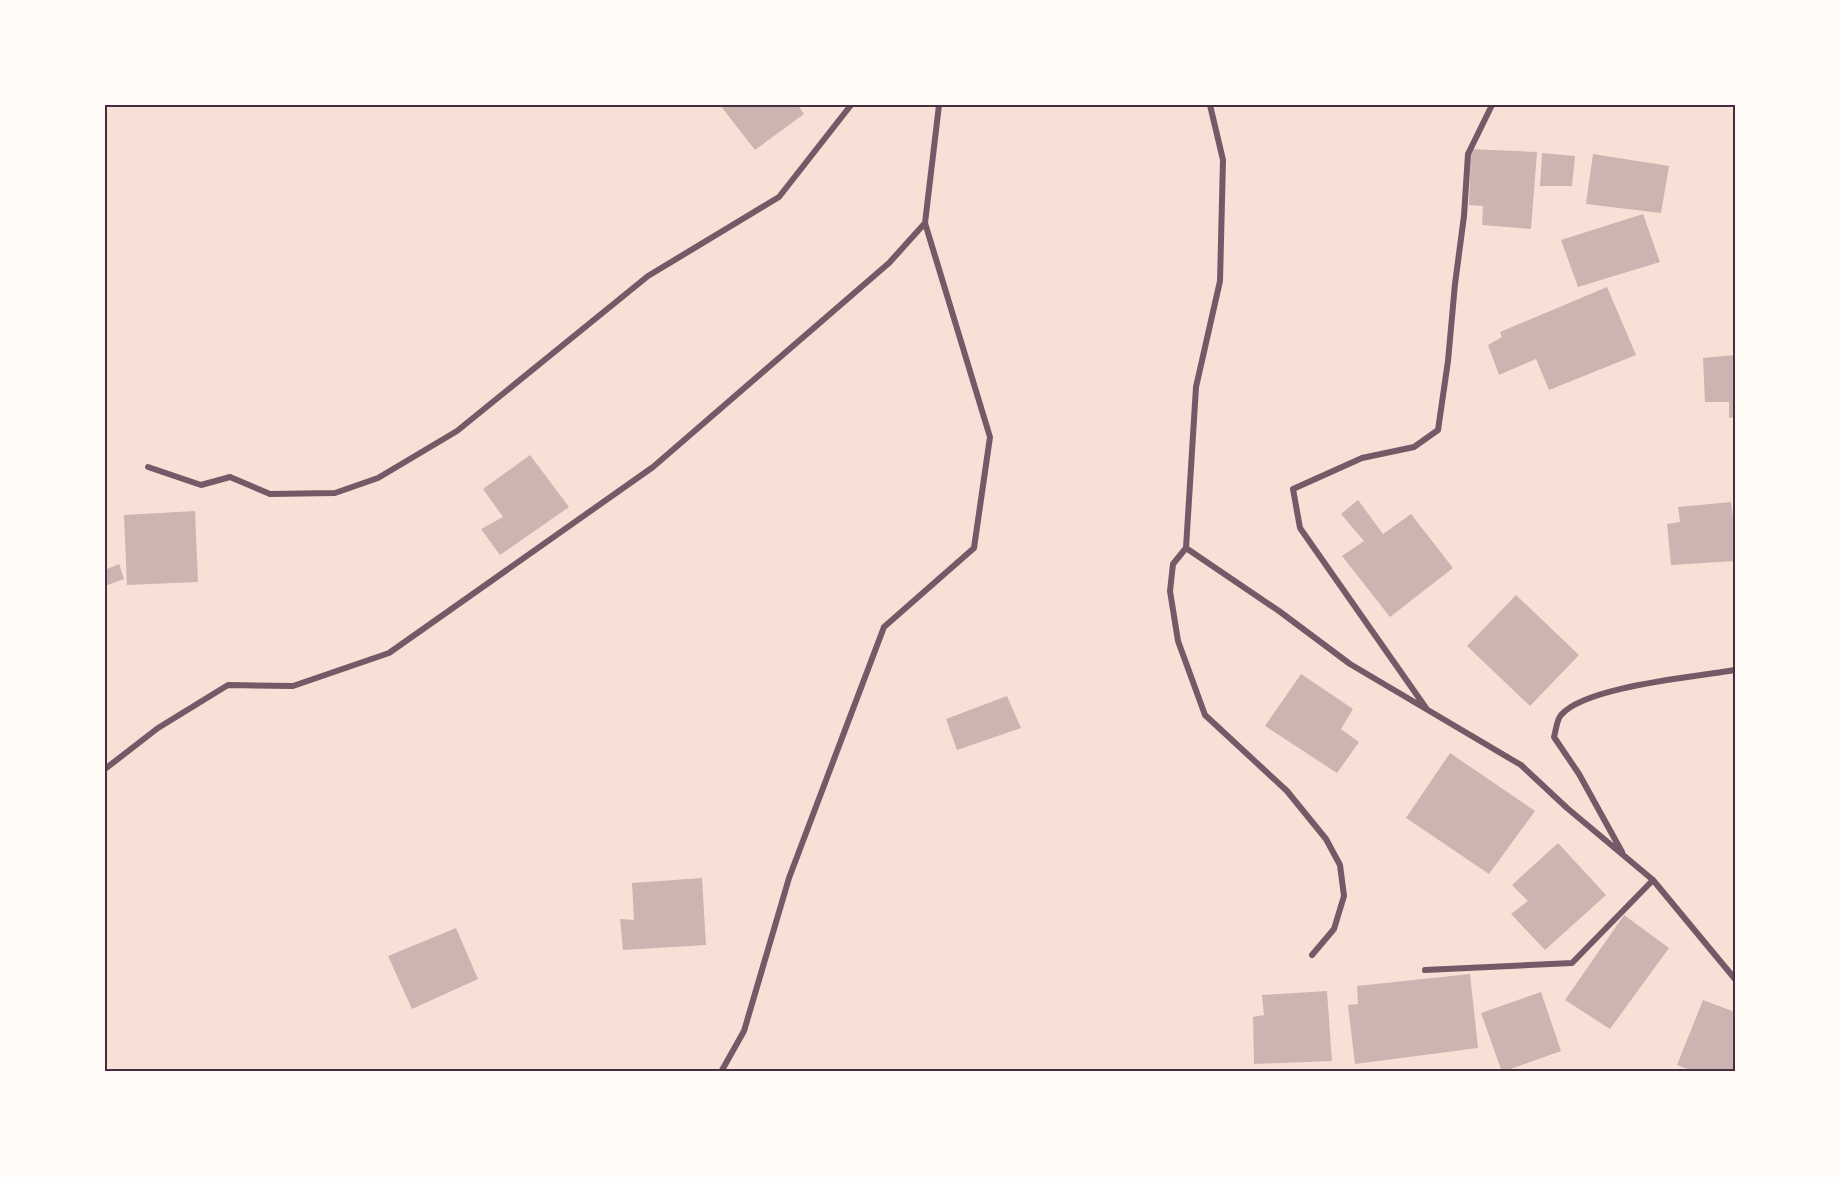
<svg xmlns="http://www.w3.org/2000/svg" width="1840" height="1177" font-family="'Source Sans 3',sans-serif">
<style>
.building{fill:#ccb4b1}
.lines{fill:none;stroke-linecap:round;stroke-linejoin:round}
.minor{stroke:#755966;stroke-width:6}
.neatline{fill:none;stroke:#4a2c40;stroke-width:2}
</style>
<rect width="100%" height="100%" fill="#f7e1d7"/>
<path class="building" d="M720,105h78l6,9 -49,36z
M1471,149l66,3 -6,77 -49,-4 1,-19 -14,-1z
M1542,153l33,3 -3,30h-32z
M1593,154l76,12 -8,47 -75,-9z
M1643,214l17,48 -82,25 -17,-47z
M1607,287l29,68 -87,35 -13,-31 -37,16 -11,-30 14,-8 -2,-5z
M1735,355v62l-6,1v-16h-24l-2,-44z
M530,455l39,52 -69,48 -19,-26 22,-12 -20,-28z
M1358,500l25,34 28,-20 42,54 -63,49 -48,-61 22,-15 -23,-27z
M1731,502l4,30v29l-64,4 -4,-41 13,-2 -2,-15z
M195,511l3,71 -71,3 -3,-70z
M105,563l2,6 12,-5 5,15 -19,7z
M1516,595l63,60 -49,51 -63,-60z
M1301,674l52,35 -12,20 18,13 -22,31 -72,-47z
M1007,696l14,32 -64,22 -11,-31z
M1450,753l85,58 -46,63 -83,-56z
M1558,843l48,52 -61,55 -34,-36 17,-13 -16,-16z
M702,878l4,67 -83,5 -3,-31 14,1 -2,-37z
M1624,915l45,33 -59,81 -45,-29z
M456,928l22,51 -66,30 -24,-53z
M1470,974l8,74 -123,16 -7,-59 10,-1 -1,-18z
M1327,991l5,70 -78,3 -1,-47 11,-2 -2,-20z
M1541,992l20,59 -59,21 -21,-59z
M1703,1000l32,12v60h-40l-18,-7z"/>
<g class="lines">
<path class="minor" d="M1210,105l13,55 -3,121 -24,106 -10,161 93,63 71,53 171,101 46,43 86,72 82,99
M148,467l53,18 29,-8 40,17 65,-1 43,-15 79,-47 191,-155 131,-79 72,-92
M1186,548l-13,16 -3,27 8,50 27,74 82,76 39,48 14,26 4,31 -10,33 -22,26
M1426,708l-126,-180 -7,-39 69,-31 52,-11 24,-17 10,-69 7,-77 9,-68 4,-62 24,-49
M105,769l53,-41 70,-43 65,1 96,-33 264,-186 236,-204 36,-40
M1622,852l-43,-78 -25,-37c2,-7 3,-18 7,-22 25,-29 135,-38 174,-45
M1425,970l147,-7 81,-83
M721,1072l23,-41 45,-153 95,-251 90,-79 16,-111 -65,-214 14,-118"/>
</g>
<rect width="1840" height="1177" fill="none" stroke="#fffaf5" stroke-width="213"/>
<rect x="106" y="106" width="1628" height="964" class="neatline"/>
</svg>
